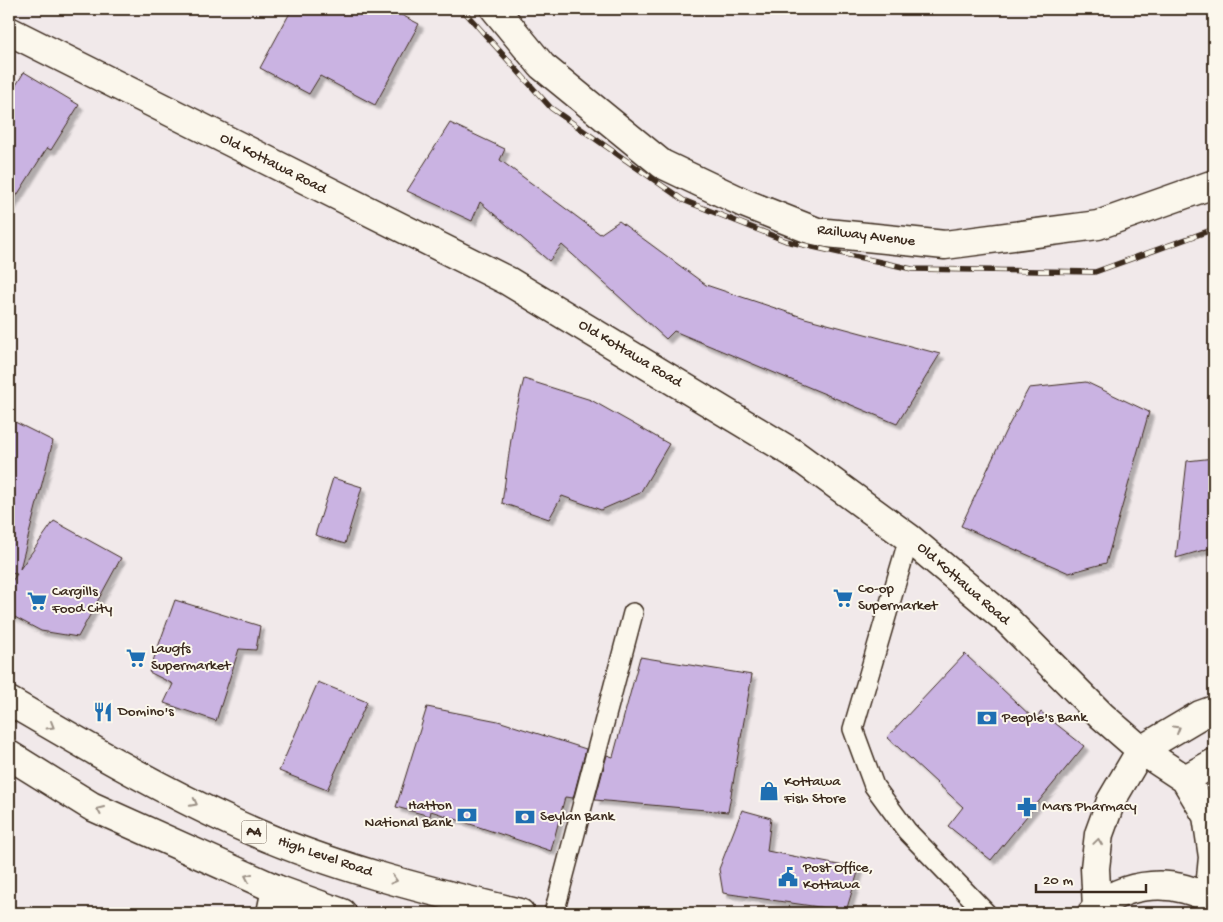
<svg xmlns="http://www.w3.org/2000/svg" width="1223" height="922" font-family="'Gochi Hand',sans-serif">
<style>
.building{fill:#cab3e2;stroke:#3b2a1e;filter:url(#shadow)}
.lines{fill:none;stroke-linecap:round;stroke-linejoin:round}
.service-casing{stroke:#3b2a1e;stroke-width:22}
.minor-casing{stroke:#3b2a1e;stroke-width:31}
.tertiary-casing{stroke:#3b2a1e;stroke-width:31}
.secondary-casing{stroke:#3b2a1e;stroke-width:31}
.trunk-casing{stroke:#3b2a1e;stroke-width:31}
.service{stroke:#fbf7ec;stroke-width:19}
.minor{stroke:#fbf7ec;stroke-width:28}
.tertiary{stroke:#fbf7ec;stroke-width:28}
.secondary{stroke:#fbf7ec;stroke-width:28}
.trunk{stroke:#fbf7ec;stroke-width:28}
.rail-casing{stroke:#3b2a1e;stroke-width:5.5}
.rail{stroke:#fbf7ec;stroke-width:4;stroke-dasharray:11;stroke-linecap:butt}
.oneway{stroke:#9b9085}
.labels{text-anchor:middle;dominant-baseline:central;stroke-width:4;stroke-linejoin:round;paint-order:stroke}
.shield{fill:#fbf7ec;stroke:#75685c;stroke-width:1}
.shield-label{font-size:14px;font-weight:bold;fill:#3b2a1e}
.street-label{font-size:15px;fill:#3b2a1e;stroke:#fbf7ec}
.poi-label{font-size:15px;fill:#3b2a1e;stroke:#fbf7ec;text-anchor:start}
</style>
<defs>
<filter id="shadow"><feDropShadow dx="4.5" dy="4.5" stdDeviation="1" flood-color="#0004"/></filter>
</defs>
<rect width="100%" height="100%" fill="#f1e9ea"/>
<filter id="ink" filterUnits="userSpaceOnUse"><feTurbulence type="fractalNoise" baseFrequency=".02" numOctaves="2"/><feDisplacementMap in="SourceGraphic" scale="10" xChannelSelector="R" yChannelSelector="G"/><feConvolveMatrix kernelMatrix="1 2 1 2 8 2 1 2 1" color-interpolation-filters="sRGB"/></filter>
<g filter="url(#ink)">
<path class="building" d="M292,9h98l29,15 -44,81 -55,-29 -11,18 -49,-26z
M24,72l55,33 -28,45 -4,-2 -38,60v-111z
M450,123l55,26 -5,11 100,74 19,-13 87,64 99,33 135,36 -43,70 -223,-93 -8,8 -104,-94 -13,16 -69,-59 -8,19 -65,-30z
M524,379l67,21 78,44 -29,49 -39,17 -39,-14 -13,23 -47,-16 12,-85z
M1086,382l63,30 -43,151 -37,10 -108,-47 44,-94 24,-44z
M9,419l44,22 -33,128 34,-48 67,37 -43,79 -37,-6 -32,-17v-29l8,-11 -8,-1z
M1214,458v89l-38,11 11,-97z
M333,478l29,9 -17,57 -30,-9z
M175,600l85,26 -4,24 -17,-1 -23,72 -52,-18 9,-19 -24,-12z
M965,654l70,66 6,-8 43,34 -93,114 -43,-34 15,-19 -76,-70z
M640,657l112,18 -24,137 -133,-12 12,-45 6,2z
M318,682l49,20 -40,88 -48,-19z
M427,707l71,14 88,28 -13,49 -8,-1 -14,54 -120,-40 -1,5 -34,-9z
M742,810l29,8 -4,33 92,18 -13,42 -123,-18 -4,-24z"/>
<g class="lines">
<defs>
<path id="service" d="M909,538l-56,191 21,57 33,45 79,82
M554,913l79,-300"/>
<path id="minor" d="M495,9l47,57 120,98 82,39 73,29 128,13 153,-20 116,-41
M271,913l5,-24"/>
<path id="tertiary" d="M9,31l499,250 285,172 116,85 98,82 95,96 39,34"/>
<path id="secondary" d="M1141,750l44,29 22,37 6,41 -4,42
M1185,779l29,-16
M1097,908l-2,-40 4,-34 12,-33 30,-51 59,-35 14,-5"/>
<path id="trunk" d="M9,701c75,44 150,88 229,124 90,41 187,65 282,88
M9,755l82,51 185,83 66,24
M1092,913c28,-33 89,-36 122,-10"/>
</defs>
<use href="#service" class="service-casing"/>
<use href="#minor" class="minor-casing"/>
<use href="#tertiary" class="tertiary-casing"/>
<use href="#secondary" class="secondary-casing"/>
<use href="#trunk" class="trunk-casing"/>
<use href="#service" class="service"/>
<use href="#minor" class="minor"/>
<use href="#tertiary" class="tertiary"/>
<use href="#secondary" class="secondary"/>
<use href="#trunk" class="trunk"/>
<defs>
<path id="rail" d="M462,9l89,99 132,92 103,41 126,28 183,3 119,-43"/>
</defs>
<use href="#rail" class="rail-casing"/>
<use href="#rail" class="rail"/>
</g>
<defs><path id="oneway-chevron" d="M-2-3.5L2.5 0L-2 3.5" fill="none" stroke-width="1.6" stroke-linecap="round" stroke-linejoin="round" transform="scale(1.25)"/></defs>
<g class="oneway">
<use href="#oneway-chevron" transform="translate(51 726) rotate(30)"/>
<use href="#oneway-chevron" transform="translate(1177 729) rotate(-30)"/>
<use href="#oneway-chevron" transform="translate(194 803) rotate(27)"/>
<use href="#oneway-chevron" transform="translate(100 810) rotate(-156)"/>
<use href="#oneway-chevron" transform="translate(1098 842) rotate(-82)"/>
<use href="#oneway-chevron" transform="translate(248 877) rotate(-155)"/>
<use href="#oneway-chevron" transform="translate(394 880) rotate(15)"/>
</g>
</g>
<defs>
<symbol id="supermarket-bare" viewBox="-9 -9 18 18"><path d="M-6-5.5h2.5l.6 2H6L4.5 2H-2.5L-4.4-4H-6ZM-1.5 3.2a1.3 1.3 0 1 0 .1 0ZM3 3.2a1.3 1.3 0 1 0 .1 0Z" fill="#1f6fb2" stroke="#fbf7ec" stroke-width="2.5" paint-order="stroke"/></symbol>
<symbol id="restaurant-bare" viewBox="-9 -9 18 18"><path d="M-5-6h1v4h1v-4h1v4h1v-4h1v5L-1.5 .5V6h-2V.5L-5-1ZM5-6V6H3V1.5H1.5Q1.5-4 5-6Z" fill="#1f6fb2" stroke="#fbf7ec" stroke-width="2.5" paint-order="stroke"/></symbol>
<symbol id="bank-bare" viewBox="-9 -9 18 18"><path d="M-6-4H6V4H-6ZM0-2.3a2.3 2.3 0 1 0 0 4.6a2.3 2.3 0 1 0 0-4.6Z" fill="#1f6fb2" stroke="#fbf7ec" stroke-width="2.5" paint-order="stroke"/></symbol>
<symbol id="shop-bare" viewBox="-9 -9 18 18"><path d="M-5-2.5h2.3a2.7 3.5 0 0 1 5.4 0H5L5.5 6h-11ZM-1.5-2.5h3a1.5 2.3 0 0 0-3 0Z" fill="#1f6fb2" stroke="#fbf7ec" stroke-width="2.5" paint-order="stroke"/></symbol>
<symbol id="pharmacy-bare" viewBox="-9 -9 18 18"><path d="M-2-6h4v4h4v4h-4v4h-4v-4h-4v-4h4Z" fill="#1f6fb2" stroke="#fbf7ec" stroke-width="2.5" paint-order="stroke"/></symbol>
<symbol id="civic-bare" viewBox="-9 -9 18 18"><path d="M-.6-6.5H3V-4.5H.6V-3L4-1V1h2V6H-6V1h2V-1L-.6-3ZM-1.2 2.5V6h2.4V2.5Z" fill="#1f6fb2" stroke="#fbf7ec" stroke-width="2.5" paint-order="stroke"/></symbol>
</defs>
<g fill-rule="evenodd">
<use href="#supermarket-bare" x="829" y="584" width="28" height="28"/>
<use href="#supermarket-bare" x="23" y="587" width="28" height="28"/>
<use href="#supermarket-bare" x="122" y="644" width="28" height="28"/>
<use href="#restaurant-bare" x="89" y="698" width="28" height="28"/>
<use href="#bank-bare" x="973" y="704" width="28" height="28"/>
<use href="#shop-bare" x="755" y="777" width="28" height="28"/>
<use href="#pharmacy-bare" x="1013" y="793" width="28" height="28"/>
<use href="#bank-bare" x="453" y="801" width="28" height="28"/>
<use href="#bank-bare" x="511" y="803" width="28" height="28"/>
<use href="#civic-bare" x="774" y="863" width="28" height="28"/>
</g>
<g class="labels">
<rect class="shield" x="241.5" y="820.5" width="25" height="23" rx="4"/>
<g class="shield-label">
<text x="254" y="832">A4</text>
</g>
<g class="street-label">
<text transform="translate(273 164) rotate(27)">Old Kottawa Road</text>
<text transform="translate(866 236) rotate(7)">Railway Avenue</text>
<text transform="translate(630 354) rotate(31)">Old Kottawa Road</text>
<text transform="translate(963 584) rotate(41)">Old Kottawa Road</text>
<text transform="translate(325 857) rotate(19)">High Level Road</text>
</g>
<g class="poi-label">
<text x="858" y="589">Co-op<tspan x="858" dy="17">Supermarket</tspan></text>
<text x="52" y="592">Cargills<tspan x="52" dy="17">Food City</tspan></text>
<text x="151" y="649">Laugfs<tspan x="151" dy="17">Supermarket</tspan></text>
<text x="118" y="712">Domino's</text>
<text x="1002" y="718">People's Bank</text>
<text x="784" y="782">Kottawa<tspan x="784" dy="17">Fish Store</tspan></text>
<text x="452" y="806" text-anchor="end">Hatton<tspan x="452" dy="17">National Bank</tspan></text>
<text x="1042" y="807">Mars Pharmacy</text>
<text x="540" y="817">Seylan Bank</text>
<text x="803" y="868">Post Office,<tspan x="803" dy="17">Kottawa</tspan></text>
</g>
</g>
<rect width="1223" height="922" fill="none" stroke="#fbf7ec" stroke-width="30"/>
<rect x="15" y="15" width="1193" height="892" fill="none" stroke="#3b2a1e" stroke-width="2" filter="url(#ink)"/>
<path d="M1036 884v8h110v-8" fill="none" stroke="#3b2a1e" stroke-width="2.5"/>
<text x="1043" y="884" font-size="15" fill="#3b2a1e" stroke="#fbf7ec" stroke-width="4" paint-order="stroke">20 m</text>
</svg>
